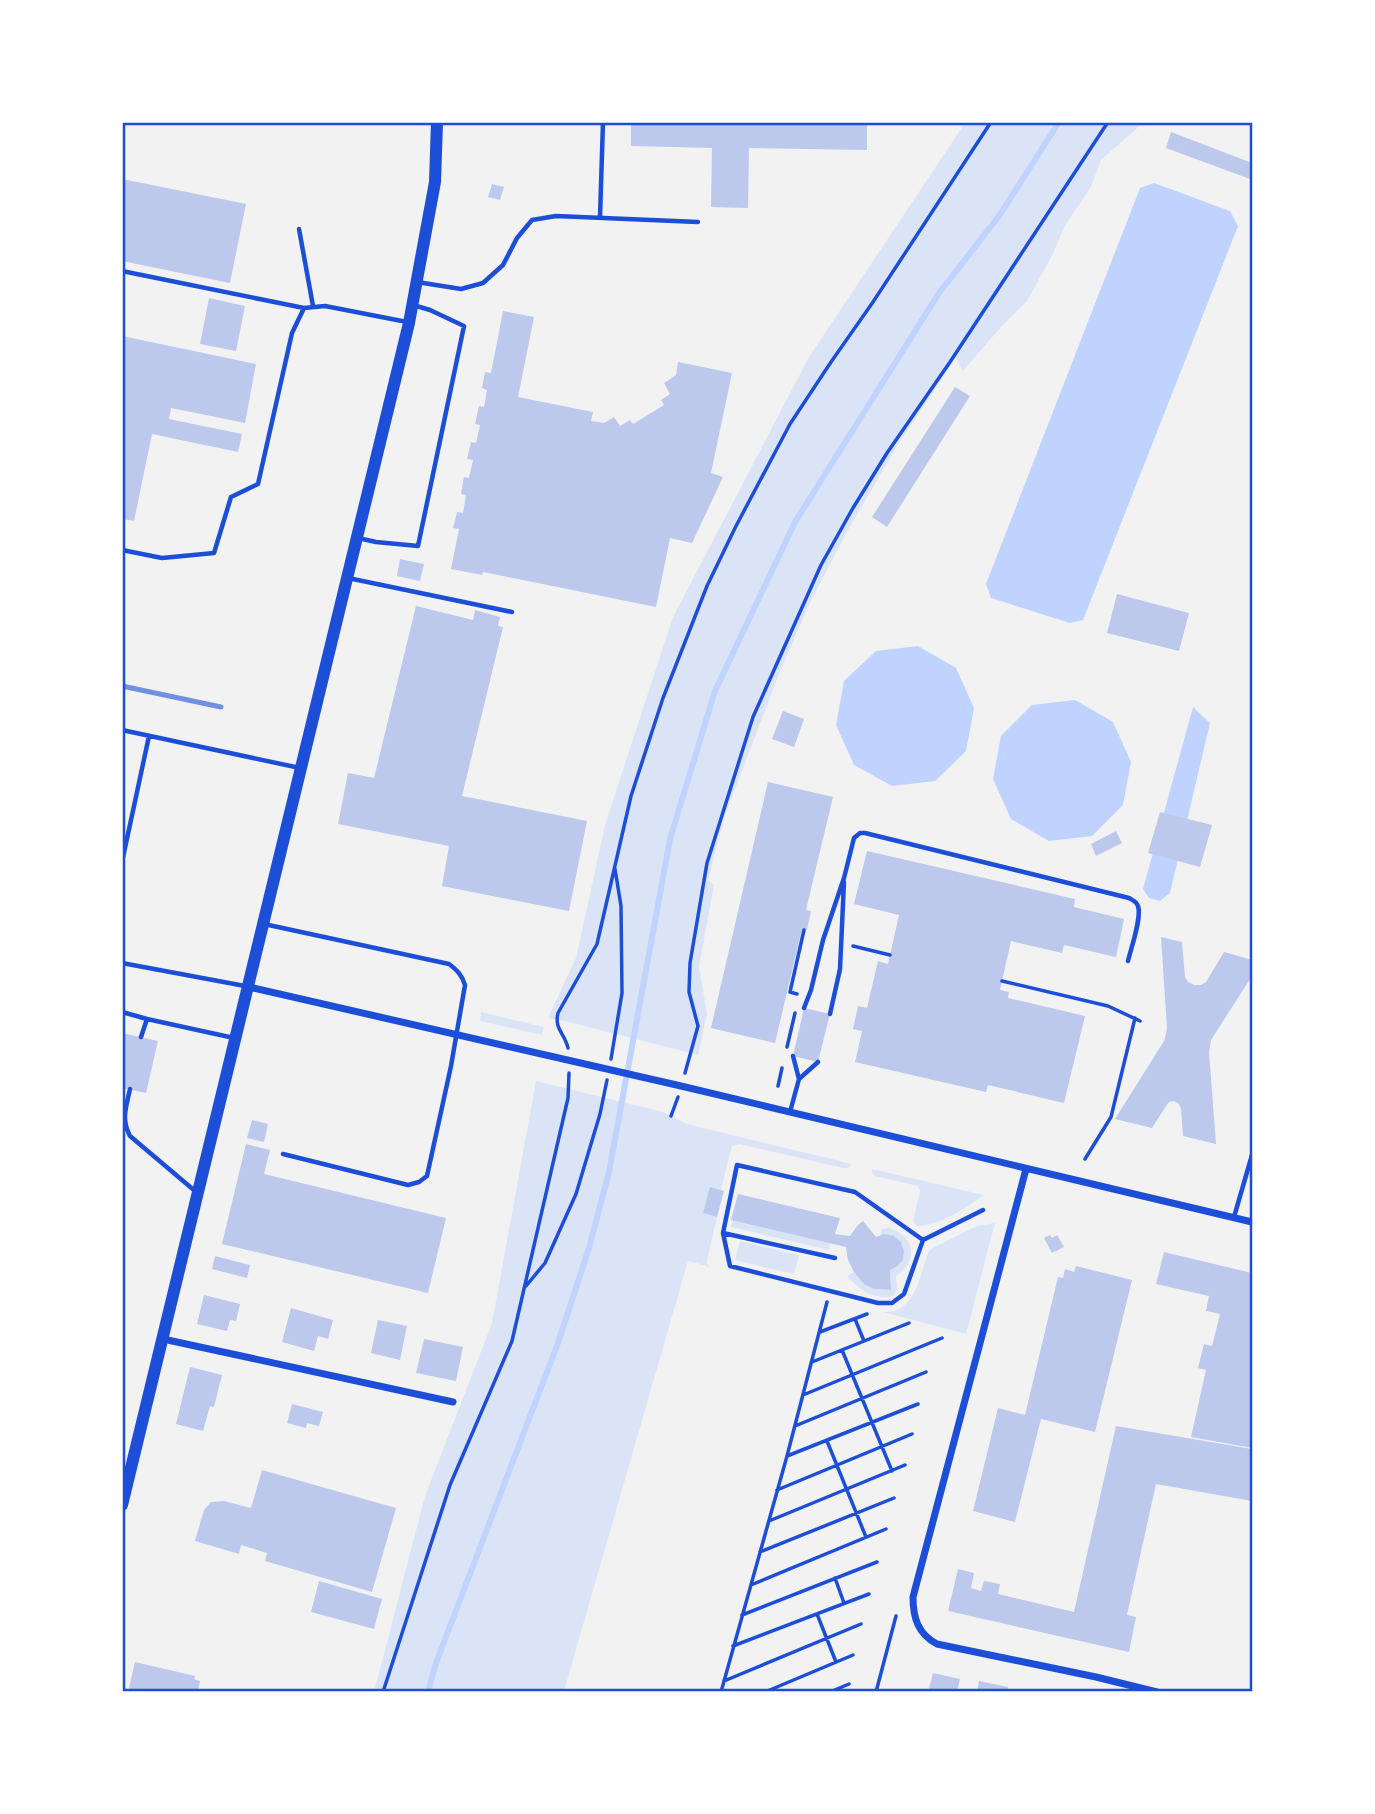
<svg xmlns="http://www.w3.org/2000/svg" width="1375" height="1814" font-family="'Archivo Narrow',sans-serif">
<style>
.green{fill:#dbe4f7}
.water{fill:#bfd3fe}
.lines{fill:none;stroke-linecap:round;stroke-linejoin:round}
.stream{stroke:#bfd3fe;stroke-width:6}
.building{fill:#bdc9ec}
.path{stroke:#1d4ed8;stroke-width:3.5}
.service{stroke:#1d4ed8;stroke-width:4.5}
.minor{stroke:#1d4ed8;stroke-width:7}
.secondary{stroke:#1d4ed8;stroke-width:12}
.rail{stroke:#7290e2;stroke-width:5}
.neatline{fill:none;stroke:#1d4ed8;stroke-width:2.5}
</style>
<rect width="100%" height="100%" fill="#f2f2f2"/>
<path class="green" d="M965,123h178l-42,37 -10,27 -26,38 -12,29 -26,47 -26,26 -38,44 -7,-14 -59,89 -53,91 -36,70 -29,67 -55,144 -16,62 6,5 -15,81 8,48 -9,41 -133,-34 -17,-3 28,-60 29,-133 68,-208 136,-260z
M481,1012l63,15 -2,8 -62,-14z
M536,1081l127,31 24,12 165,40 -4,4h-5l-104,-24 -7,2 -11,44 -11,-2 -7,25 14,4 -10,42v5l3,3 -22,-6 -124,430 -190,1 51,-196 67,-173z
M872,1169l112,26c-17,13 -46,31 -67,31l-4,-4 7,-31 -2,-5 -43,-10 -3,-3z
M733,1220l97,23 -1,7 -98,-23z
M995,1223l-29,111 -83,-22c32,1 36,-34 45,-59l3,-4 46,-23z
M889,1228c26,8 30,33 7,48l1,14 -4,6c-19,4 -34,-6 -46,-20l7,-4c11,13 20,19 37,18l-1,-20c24,-8 14,-41 -10,-34l2,-7z
M740,1241l59,14 -5,19 -59,-14z"/>
<path class="water" d="M1154,183l76,28 8,15 -155,394 -13,3 -79,-25 -5,-14 154,-396z
M918,646l38,22 18,40 -8,43 -31,30 -43,5 -38,-21 -18,-40 8,-44 32,-30z
M1075,700l38,22 18,40 -8,43 -31,31 -43,5 -38,-22 -18,-40 8,-43 31,-31z
M1193,707l17,16 -40,170 -10,8 -11,-3 -6,-9z"/>
<g class="lines">
<path class="stream" d="M428,1692l8,-29 122,-320 31,-95 20,-76 61,-333 45,-148 80,-169 144,-229 60,-77 60,-94"/>
</g>
<path class="building" d="M631,122h236v28l-118,-2 -1,60 -37,-1 1,-59 -81,-2z
M1171,132l81,31v9l-2,7 -84,-31z
M122,179l124,25 -16,79 -108,-22z
M492,184l12,3 -4,13 -12,-3z
M209,298l36,8 -9,45 -36,-7z
M503,311l31,6 -16,80 75,15 -2,9 13,2 10,-6 6,9 10,-6 3,4 31,-19 -3,-5 9,-6 -6,-11 12,-8 2,-13 54,11 -21,100 12,4 -31,66 -22,-5 -14,69 -173,-35 -1,3 -31,-6 8,-40 -6,-1 4,-16 6,1 3,-18 -5,-1 3,-17 5,1 4,-18 -6,-1 4,-17 5,1 4,-18 -5,-1 4,-18 5,1 3,-17 -5,-2 3,-16 6,1z
M122,336l134,28 -11,59 -74,-15 -2,11 73,15 -4,18 -86,-18 -18,87 -12,-2z
M955,387l15,9 -83,131 -15,-10z
M400,559l24,5 -4,17 -23,-5z
M1117,594l72,19 -10,38 -72,-18z
M416,606l57,14 2,-10 25,7 -2,9 5,1 -41,169 125,25 -18,90 -127,-25 7,-40 -111,-22 10,-51 26,5z
M783,711l21,8 -10,28 -22,-8z
M768,782l65,15 -27,113 5,1 -2,10 -2,9 -5,-1 -27,114 -64,-15z
M1160,812l52,13 -12,42 -52,-14z
M1116,831l6,12 -26,13 -5,-12z
M867,851l208,48 -1,8 50,12 -8,38 -52,-12 -2,8 -51,-12 -11,49 9,2 -1,6 77,18 -21,87 -76,-18 -2,7 -131,-30 7,-31 -9,-2 5,-23 9,2 11,-47 10,3 11,-49 -45,-11z
M1161,937l21,5 3,35 3,5 6,3h7l5,-3 18,-30 28,8v16l-41,64 -2,12 7,92 -33,-8 -2,-27 -2,-5 -5,-3 -5,1 -3,4 -14,22 -37,-9 49,-78 3,-12z
M804,1008l26,6 -12,48 -25,-6z
M122,1033l36,8 -12,52 -24,-5z
M252,1120l16,4 -4,18 -17,-4z
M246,1144l24,6 -6,24 182,44 -18,75 -206,-49z
M710,1187l14,4 -7,26 -14,-4z
M738,1194l102,24 -5,16 15,2 8,-11 5,-4 13,16 8,-3 10,2 7,6 3,9 -1,9 -7,7 -6,3 1,20 -17,-1 -10,-5 -10,-12 -6,-12 -2,-13 -115,-27z
M1050,1235l2,3 5,-3 7,12 -12,6 -8,-15z
M1164,1252l88,21v175l-61,-11 15,-67 -8,-2 6,-24 8,2 8,-32 -14,-3 3,-15 -53,-12z
M215,1256l35,9 -3,13 -35,-9z
M1076,1266l56,14 -37,152 -54,-13 -26,103 -42,-11 25,-103 27,7 33,-138 5,1 2,-9 9,3z
M204,1295l36,9 -4,17 -6,-1 -3,11 -30,-7z
M291,1308l42,12 -5,19 -10,-3 -4,15 -32,-9z
M378,1320l29,6 -7,34 -29,-7z
M424,1339l39,8 -7,34 -40,-8z
M190,1367l32,8 -8,32 -4,-1 -7,25 -27,-7z
M292,1404l31,8 -4,14 -12,-3 -1,5 -19,-5z
M1116,1426l136,23v52l-96,-17 -29,131 9,2 -7,35 -181,-41 10,-42 16,4 -3,15 10,3 3,-10 16,3 -2,10 76,18z
M262,1470l134,38 -24,84 -107,-31 2,-8 -26,-8 -2,9 -44,-13 9,-31 7,-8 13,-1 27,7z
M319,1581l63,18 -8,30 -63,-17z
M135,1662l60,14 -1,3 6,2 -2,11h-70z
M933,1673l27,6 -3,13h-29z
M979,1681l29,6 -1,5h-30z"/>
<g class="lines">
<path class="path" d="M853,946l37,9
M1002,981l106,25 32,15
M797,994l-7,-2 14,-62
M787,1047l8,-34
M568,1048c-3,-15 -14,-18 -10,-35l39,-69 34,-148 32,-98 44,-112 29,-60 54,-102 41,-62 42,-60 118,-180
M611,1059l11,-66 -1,-87 -6,-37
M685,1073l13,-47 -9,-34 1,-29 17,-100 46,-146 68,-152 32,-57 34,-55 63,-91 158,-240
M778,1086l4,-18
M671,1116l7,-19
M1085,1159l26,-42 24,-99
M526,1286l19,-23 31,-69 24,-80 7,-34
M855,1319l9,22
M820,1332l47,-18
M842,1350l50,121
M812,1362l97,-39
M803,1395l139,-57
M795,1426l131,-54
M827,1441l39,96
M787,1456l131,-52
M777,1490l135,-56
M769,1521l136,-56
M760,1552l134,-54
M835,1578l9,25
M751,1585l135,-56
M817,1614l19,48
M742,1615l135,-53
M733,1646l136,-52
M724,1681l137,-57
M383,1692l67,-207 62,-144 56,-243 1,-25
M721,1692l66,-236 40,-154
M765,1692l88,-37
M830,1692l19,-8
M876,1692l20,-76"/>
<path class="service" d="M600,217l3,-95
M299,229l14,77
M122,271l182,37 21,-2 82,16
M417,282l44,7 22,-6 20,-18 14,-27 15,-18 24,-4 142,6
M358,538l18,4 42,4 46,-220 -34,-16 -17,-5
M122,550l40,8 52,-5 17,-56 27,-13 34,-151 12,-25
M348,578l164,34
M122,730l178,38
M122,862l27,-126
M264,924l185,40c8,6 13,11 16,21l-14,81 -24,110 -8,6 -11,3 -125,-31
M122,963l123,23
M804,1008l7,-18 12,-50 21,-62 10,-40 6,-5h5l264,65c5,3 7,3 9,8 4,12 -7,42 -10,55
M122,1012l25,7
M830,1014l10,-45 4,-87
M141,1037l6,-18 87,19
M799,1079l19,-17
M130,1089c-4,19 -9,30 0,47l65,55
M790,1112l9,-33 -6,-23
M1234,1217l18,-62
M723,1233l7,33 148,37h14l12,-9 19,-54 60,-30
M835,1258l-112,-25 14,-68 118,27 68,48"/>
<path class="minor" d="M249,987l432,99 571,136
M1026,1169l-113,428c0,21 5,37 24,47l159,33 61,15
M163,1339l290,63"/>
<path class="secondary" d="M122,1505l287,-1182 26,-141 2,-60"/>
<path class="rail" d="M122,686l99,21"/>
</g>
<rect width="1375" height="1814" fill="none" stroke="#ffffff" stroke-width="248"/>
<rect x="124" y="124" width="1127" height="1566" class="neatline"/>
</svg>
